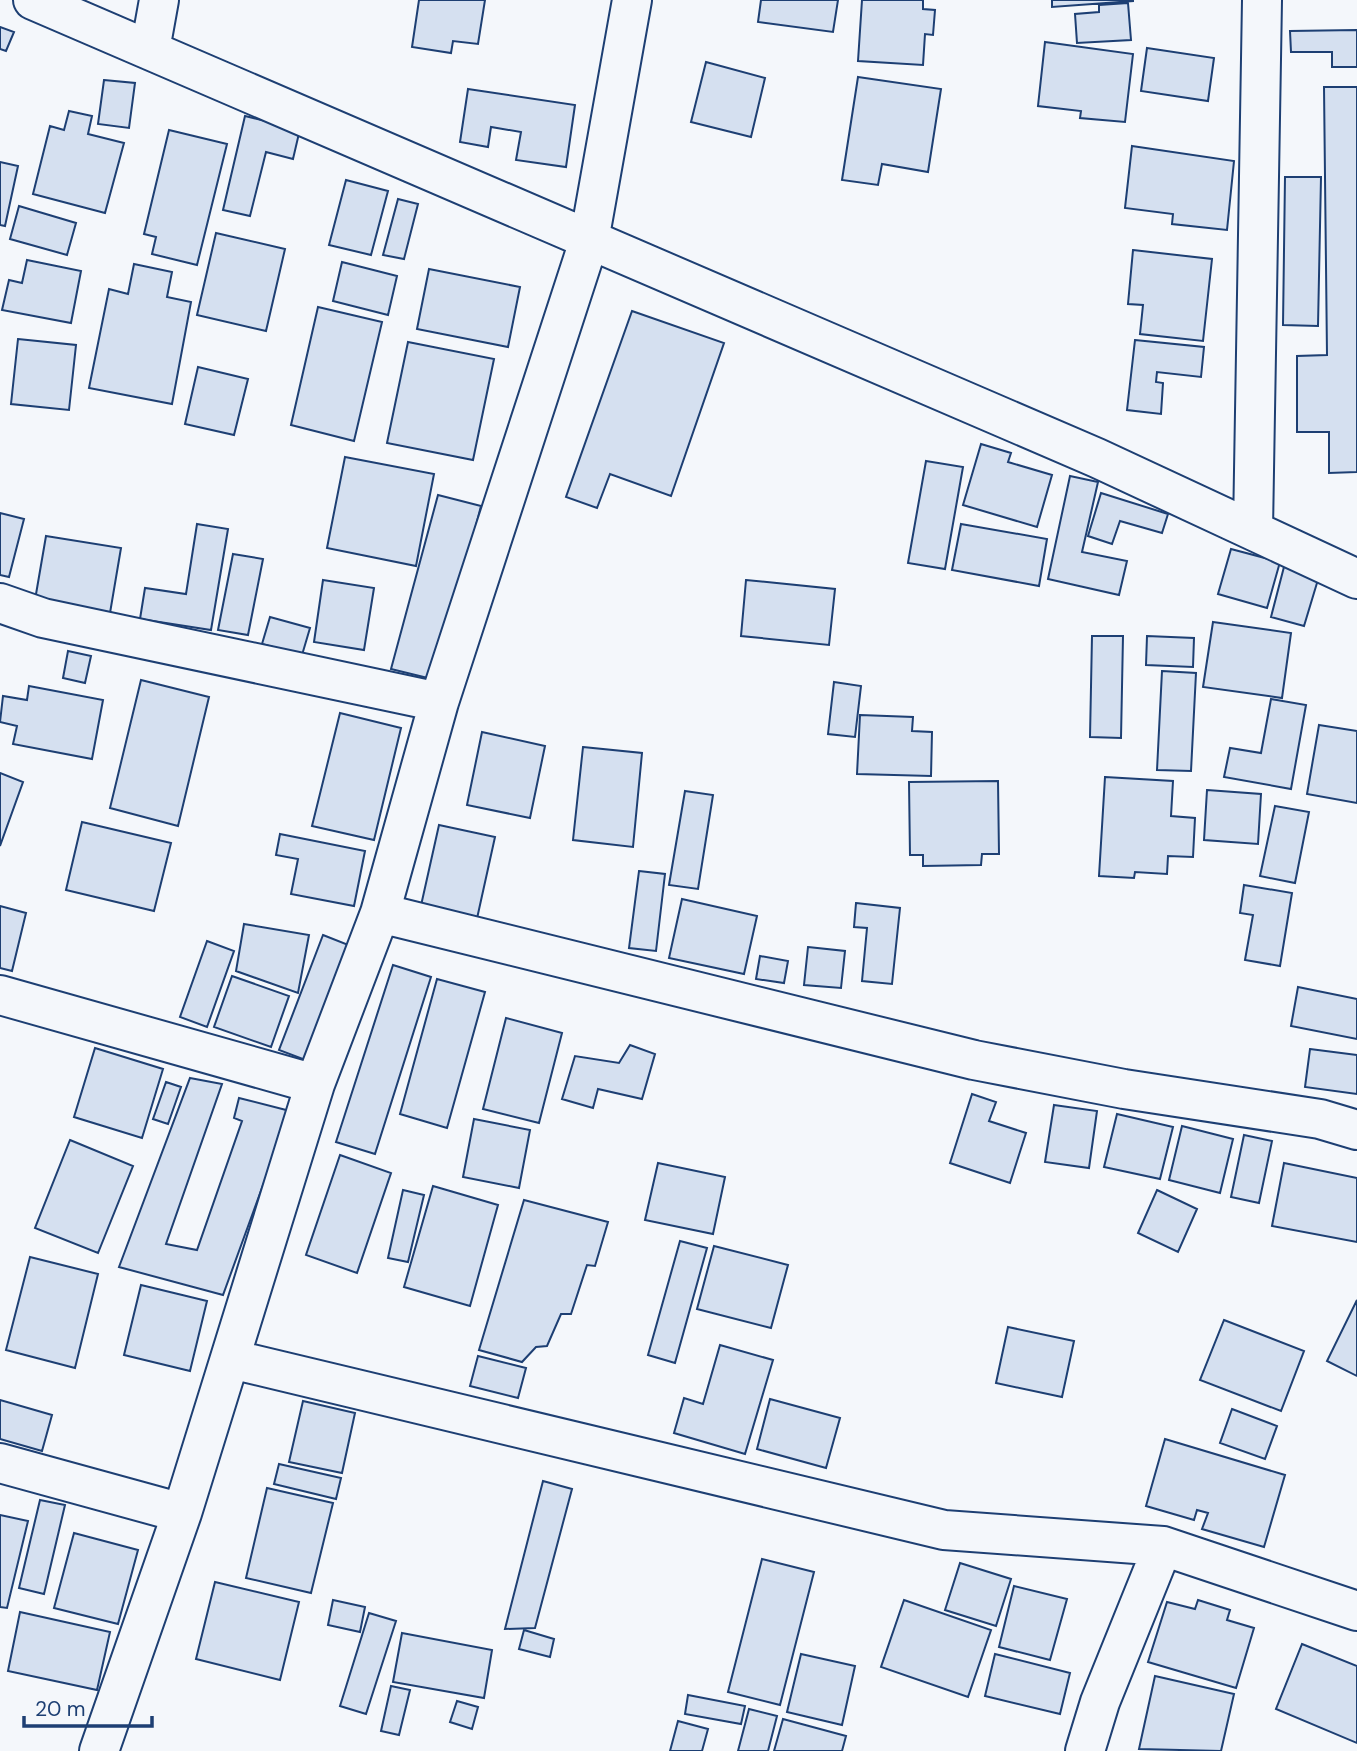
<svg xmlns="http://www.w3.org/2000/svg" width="1357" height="1751" font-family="'DM Sans',sans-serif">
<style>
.building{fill:#d5e0f0;stroke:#1d3f73;stroke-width:2}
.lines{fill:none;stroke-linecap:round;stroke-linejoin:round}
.minor-casing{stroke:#1d3f73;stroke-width:42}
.minor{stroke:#f4f7fb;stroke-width:38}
</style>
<rect width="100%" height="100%" fill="#f4f7fb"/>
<path class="building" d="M419,0h66l-7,44 -25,-3 -2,12 -39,-6z
M761,0h77l-5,32 -75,-10z
M862,0h61v9l12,1 -2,25 -8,-1 -2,31 -65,-4z
M1052,0h81v1l-81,6z
M1128,3l3,37 -54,3 -2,-29 24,-2v-7z
M0,27l14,5 -8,19 -6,-2z
M1357,30v37h-25v-15h-41l-1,-21z
M1045,42l88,12 -8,68 -45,-4 1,-7 -43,-5z
M1147,48l67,10 -6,43 -67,-10z
M706,62l59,16 -14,59 -60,-15z
M858,77l83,12 -13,83 -46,-8 -4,21 -36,-5z
M104,80l31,3 -6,45 -31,-4z
M1324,87h33v385l-28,1v-41h-32v-76l30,-1z
M468,89l107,16 -9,62 -50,-7 5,-28 -30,-5 -3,20 -28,-5z
M69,111l23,5 -4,18 36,9 -19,70 -72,-19 17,-68 14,4z
M245,116l55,13 -7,30 -27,-7 -16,64 -27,-6z
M169,130l58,14 -30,121 -45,-11 4,-17 -12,-3z
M1132,146l102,15 -7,69 -55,-6 1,-10 -48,-6z
M0,162l18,4 -13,60 -5,-1z
M1285,177h36l-3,149 -35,-1z
M346,180l42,11 -17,64 -42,-10z
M398,199l20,5 -14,55 -21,-4z
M19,206l57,17 -9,32 -57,-16z
M216,233l69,16 -19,82 -69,-16z
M1133,250l79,9 -9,82 -63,-7 3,-29 -15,-1z
M27,260l54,11 -10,52 -69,-13 7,-30 13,3z
M342,262l55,14 -9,39 -55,-14z
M134,264l38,8 -5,25 24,5 -19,102 -83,-16 20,-99 19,5z
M429,269l91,18 -12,60 -91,-18z
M318,307l64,15 -28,119 -63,-16z
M632,311l92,32 -53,153 -61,-22 -13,34 -31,-11z
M18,339l58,6 -7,65 -58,-6z
M1135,340l69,7 -3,30 -44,-5 -1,10 7,1 -2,31 -34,-4z
M408,342l86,17 -21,101 -86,-17z
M198,367l50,12 -14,56 -49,-11z
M981,444l30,9 -3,9 44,13 -15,52 -74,-22z
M345,457l89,17 -18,92 -89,-18z
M926,461l37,6 -18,102 -37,-6z
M1070,476l28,6 -16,70 45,9 -8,34 -71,-16z
M1101,493l67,21 -6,19 -42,-12 -8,23 -24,-8z
M438,495l43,11 -45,174 -45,-11z
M0,513l24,6 -15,58 -9,-2z
M197,524l31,5 -17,101 -71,-11 5,-31 41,6z
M961,524l86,15 -8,47 -87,-16z
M46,536l75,12 -11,65 -75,-13z
M1231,549l49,13 -13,46 -49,-14z
M233,554l30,5 -15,76 -30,-5z
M1285,563l35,10 -16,53 -33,-9z
M323,580l51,8 -10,62 -50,-8z
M746,580l89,9 -6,56 -88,-9z
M270,617l40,11 -8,27 -40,-11z
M1213,622l78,11 -9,65 -79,-11z
M1092,636h31l-2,102 -31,-1z
M1147,636l47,2 -1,29 -47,-2z
M68,651l23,5 -6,27 -22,-5z
M1162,671l34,2 -5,98 -34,-1z
M141,680l68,17 -31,129 -68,-18z
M834,682l27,4 -6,51 -27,-3z
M29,686l74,14 -11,59 -79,-15 4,-18 -17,-4 3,-26 24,4z
M1271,699l35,6 -15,84 -67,-12 6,-29 31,5z
M340,713l61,15 -27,112 -62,-14z
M860,715l53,2 -1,14 20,1 -1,44 -74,-2z
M1319,725l38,6v72l-50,-9z
M482,732l63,14 -15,72 -63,-13z
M583,747l59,6 -9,94 -60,-7z
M0,773l23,9 -23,64z
M1105,777l68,4 -2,35 24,2 -2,39 -25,-1 -1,18 -32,-2 -1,6 -35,-2z
M998,781l1,73h-17l-1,11 -58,1v-11h-13l-1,-73z
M1207,790l54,4 -3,50 -54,-4z
M685,791l28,4 -15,94 -29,-4z
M1275,806l34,6 -14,71 -35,-7z
M82,822l89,21 -17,68 -88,-21z
M439,825l56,12 -19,86 -56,-13z
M280,834l85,17 -11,55 -63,-12 7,-35 -22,-4z
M639,871l26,3 -9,77 -27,-3z
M1244,885l48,8 -12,73 -35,-6 8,-45 -13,-2z
M682,899l75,17 -13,58 -75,-16z
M856,903l44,5 -8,76 -30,-3 5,-53 -13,-1z
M0,906l26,7 -14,58 -12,-3z
M244,924l65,11 -11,58 -62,-22z
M323,935l28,11 -43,115 -29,-11z
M207,941l27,10 -27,76 -27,-10z
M808,947l37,4 -4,37 -37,-3z
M760,956l28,5 -4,22 -28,-4z
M393,965l38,12 -56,177 -39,-12z
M232,976l57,20 -18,51 -57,-20z
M437,979l48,13 -38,136 -47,-14z
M1298,987l59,12v40l-66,-13z
M506,1018l56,15 -23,90 -56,-14z
M630,1045l25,9 -13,45 -44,-10 -5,19 -31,-9 13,-43 44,7z
M95,1048l68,21 -21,69 -68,-21z
M1310,1049l47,6v39l-52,-7z
M190,1078l32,6 -56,160 31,6 45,-129 -8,-3 5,-20 51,13 -67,184 -104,-28z
M166,1082l15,5 -13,37 -15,-5z
M972,1094l24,8 -7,19 37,12 -16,50 -60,-20z
M1054,1105l43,6 -8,57 -44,-6z
M1117,1114l56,13 -13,52 -56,-12z
M474,1119l56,11 -11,58 -56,-11z
M1182,1126l51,13 -13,54 -51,-13z
M1244,1135l28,6 -13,62 -28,-6z
M70,1140l63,26 -35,87 -63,-25z
M340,1155l51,18 -34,100 -51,-18z
M658,1163l67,14 -12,57 -68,-14z
M1284,1163l73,15v64l-85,-16z
M433,1186l65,19 -28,101 -66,-19z
M403,1190l21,5 -16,67 -20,-4z
M1157,1190l40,19 -19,43 -40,-19z
M524,1200l84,22 -13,44 -8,-1 -16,49h-10l-14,32 -11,1 -14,15 -43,-12z
M680,1241l27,7 -32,115 -27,-8z
M714,1246l74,19 -17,63 -74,-19z
M30,1257l68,17 -23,94 -69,-18z
M141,1285l66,16 -17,70 -66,-16z
M1357,1300v76l-30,-15z
M1224,1320l80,31 -23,60 -81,-31z
M1008,1327l66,14 -12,56 -66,-14z
M720,1345l53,15 -28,94 -71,-21 10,-35 19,6z
M478,1356l48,12 -8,30 -48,-12z
M770,1399l70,19 -14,50 -69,-19z
M0,1400l52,15 -10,36 -42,-12z
M303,1401l52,12 -13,60 -53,-11z
M1232,1409l45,17 -12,33 -45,-16z
M1165,1439l120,36 -21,72 -62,-18 6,-16 -11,-3 -3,10 -48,-14z
M279,1464l62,14 -5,21 -62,-15z
M543,1481l29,8 -37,139 -30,1z
M267,1488l66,15 -22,90 -65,-15z
M40,1500l25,5 -21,89 -25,-6z
M0,1515l28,6 -21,87 -7,-1z
M74,1533l64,17 -20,74 -64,-16z
M762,1559l52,13 -34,133 -52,-13z
M960,1563l51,16 -15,47 -51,-16z
M215,1582l84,20 -19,78 -84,-21z
M1014,1586l53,13 -17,61 -51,-13z
M333,1600l32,7 -5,25 -32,-7z
M904,1600l87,30 -23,67 -87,-30z
M1198,1600l32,10 -3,10 27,8 -18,60 -88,-26 19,-60 28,7z
M20,1612l90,20 -13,58 -89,-19z
M369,1613l27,8 -30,93 -26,-8z
M524,1630l30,9 -4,18 -31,-8z
M402,1633l90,17 -8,48 -91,-16z
M1302,1644l55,22v77l-81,-34z
M801,1654l54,12 -13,59 -55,-13z
M995,1654l75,19 -10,41 -75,-18z
M1155,1676l79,18 -13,57 -82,-2z
M391,1686l19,4 -11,45 -18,-4z
M688,1695l57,11 -4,18 -56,-10z
M457,1701l21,6 -6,22 -22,-7z
M749,1709l28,7 -9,35h-30z
M783,1719l63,17 -4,15h-68z
M678,1721l30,8 -6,22h-32z"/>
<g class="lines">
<defs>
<path id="minor" d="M33,0l1064,458 260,121
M150,50l9,-50
M1253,530l9,-530
M0,603l43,15 396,84
M380,913l594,147 150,29 196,30 37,11
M0,995l315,89
M231,1359l713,171 219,16 194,65
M0,1463l182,50
M99,1751l83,-238 133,-429 65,-171 59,-211 150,-461 43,-241
M1085,1751l15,-49 63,-156"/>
</defs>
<use href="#minor" class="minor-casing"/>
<use href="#minor" class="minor"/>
</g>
<path d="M24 1716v10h128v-10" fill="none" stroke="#1d3f73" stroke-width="3.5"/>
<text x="35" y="1716" font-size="21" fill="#1d3f73" stroke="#f4f7fb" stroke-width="5" paint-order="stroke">20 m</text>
</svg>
